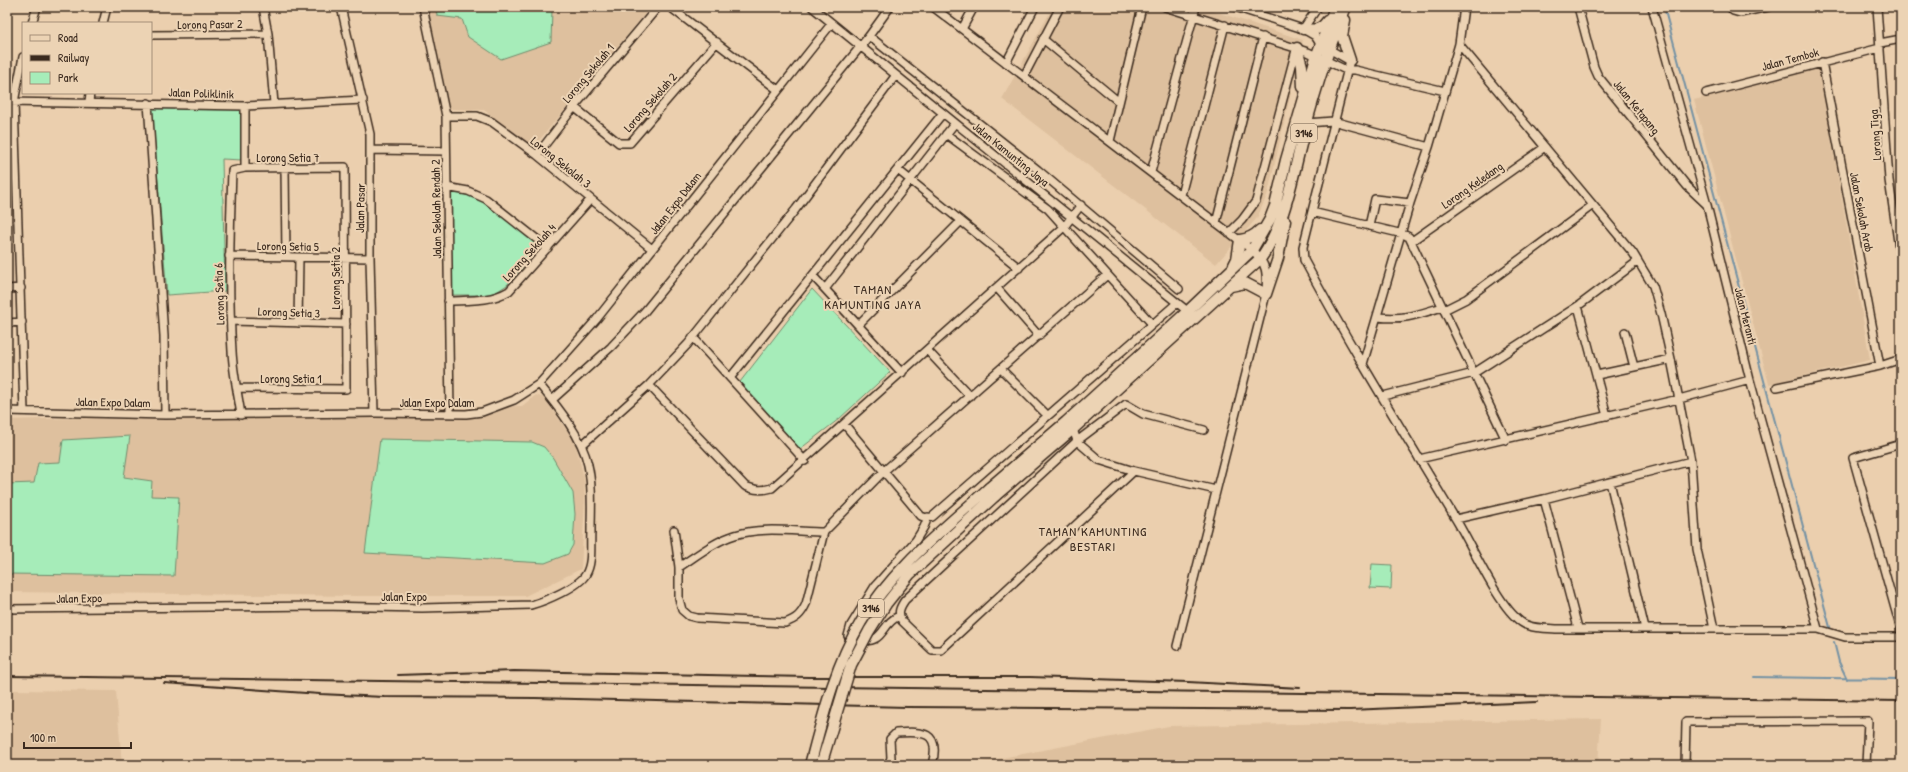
<svg xmlns="http://www.w3.org/2000/svg" width="1908" height="772" viewBox="0 0 1908 772" font-family="'Patrick Hand',sans-serif">
  <style>
    .built { fill: #dec09e }
    .green { fill: #a6ecb9; stroke: #708b6c }
    .lines { fill: none; stroke-linecap: round; stroke-linejoin: round }
    .stream { stroke: #7592a4; stroke-width: 2 }
    .minor-casing { stroke: #3b2a1e; stroke-width: 10 }
    .primary-casing { stroke: #3b2a1e; stroke-width: 13 }
    .minor { stroke: #ecd3b4; stroke-width: 7 }
    .primary { stroke: #ecd3b4; stroke-width: 10 }
    .rail { stroke: #3b2a1e; stroke-width: 2 }
    .primary-bridge-casing { stroke: #3b2a1e; stroke-width: 13; stroke-linecap: butt }
    .primary-bridge { stroke: #ecd3b4; stroke-width: 10 }
    .labels { text-anchor: middle; dominant-baseline: central; stroke-width: 4; stroke-linejoin: round; paint-order: stroke }
    .shield { fill: #ecd3b4; stroke: #705d4b; stroke-width: 1 }
    .shield-label { font-size: 11px; font-weight: bold; fill: #3b2a1e }
    .street-label { font-size: 12px; fill: #3b2a1e; stroke: #ecd3b4 }
    .neighbourhood-label { font-size: 13px; letter-spacing: 1px; fill: #3b2a1e; stroke: #ecd3b4 }
  </style>
  <rect width="100%" height="100%" fill="#ebcfae"/>
  <filter id="ink" filterUnits="userSpaceOnUse"><feTurbulence type="fractalNoise" baseFrequency=".025" numOctaves="2"/><feDisplacementMap in="SourceGraphic" scale="8" xChannelSelector="R" yChannelSelector="G"/><feConvolveMatrix kernelMatrix="1 2 1 2 8 2 1 2 1" color-interpolation-filters="sRGB"/></filter>
  <g filter="url(#ink)">
    <path class="built" d="M 428,7 L 649,7 L 649,9 L 536,144 L 528,145 L 484,110 L 449,109 Z
      M 1053,7 L 1201,7 L 1303,40 L 1268,193 L 1257,218 L 1216,264 L 1002,99 Z
      M 1819,68 L 1870,360 L 1769,384 L 1694,100 Z
      M 536,395 L 544,398 L 575,442 L 584,478 L 585,501 L 581,569 L 525,596 L 357,596 L 7,592 L 7,420 L 522,406 Z
      M 7,690 L 116,691 L 122,765 L 7,765 Z
      M 1601,719 L 1598,765 L 965,765 L 1169,726 Z"/>
    <path class="green" d="M 436,7 L 540,7 L 540,9 L 552,10 L 551,42 L 501,59 L 468,37 L 462,19 L 437,16 Z
      M 152,108 L 242,109 L 242,160 L 222,159 L 225,291 L 167,295 Z
      M 451,192 C 485,195 515,224 542,244 L 507,285 L 498,291 L 489,295 L 451,295 Z
      M 812,289 L 890,372 L 839,419 L 800,449 L 740,382 Z
      M 130,436 L 124,477 L 152,481 L 151,496 L 179,497 L 174,576 L 7,574 L 7,484 L 34,483 L 38,463 L 60,462 L 63,440 Z
      M 380,439 L 532,442 L 544,447 L 553,458 L 573,493 L 575,514 L 573,545 L 568,554 L 545,563 L 365,553 Z
      M 1372,564 L 1392,565 L 1391,589 L 1370,588 Z"/>
    <g class="lines">
      <path class="stream" d="M 1664,7 L 1831,631
        M 1834,642 L 1839,662 L 1847,679
        M 1754,677 L 1901,679
        M 1898,765 L 1901,751"/>
      <defs>
        <path id="minor" d="M 263,7 L 268,34 L 274,104
          M 341,7 L 370,134 L 370,258 L 374,413
          M 423,7 L 446,116 L 450,414
          M 670,7 L 778,90
          M 812,7 L 1191,314
          M 933,7 L 1252,250 C 1268,265 1267,273 1266,294 L 1177,646
          M 1165,7 L 1308,52 L 1346,70 L 1355,70 L 1445,91
          M 1235,7 L 1303,29 L 1315,36 L 1320,44 L 1350,61
          M 1578,7 L 1594,67 L 1598,76 L 1687,186 L 1706,204
          M 1652,7 L 1707,205 L 1750,380 L 1818,629
          M 1730,7 L 1733,11 L 1740,13 L 1768,7
          M 1877,7 L 1889,180 L 1901,262
          M 32,23 L 37,7
          M 103,23 L 107,7
          M 962,29 L 974,7
          M 1303,29 L 1318,7
          M 151,35 L 268,34
          M 869,36 L 1038,170 L 1179,289
          M 1043,39 L 1119,102
          M 1880,43 L 1901,39
          M 1459,44 L 1633,253 L 1653,286 L 1661,314 L 1671,359 L 1691,461 L 1697,549 L 1714,629
          M 23,57 L 14,102 L 24,411
          M 1350,60 L 1303,247 L 1304,260 C 1351,348 1404,433 1455,518 C 1472,545 1497,605 1521,622 C 1530,629 1545,628 1556,629 L 1818,629 L 1845,637 L 1901,637
          M 1822,62 L 1880,366
          M 1006,63 L 1035,7
          M 1024,76 L 1060,7
          M 1706,93 L 1880,48
          M 7,102 L 245,106 L 363,100
          M 89,102 L 90,93
          M 148,103 L 164,336 L 165,415
          M 574,107 L 619,143 L 630,143 L 717,42
          M 446,116 L 477,116 L 492,122 L 537,155 L 652,249
          M 1307,123 L 1333,121 L 1429,147
          M 946,134 L 1048,209 L 1152,324
          M 1110,141 L 1142,7
          M 371,150 L 446,151
          M 537,155 L 574,107 L 658,7
          M 245,168 L 245,106
          M 285,168 L 286,257
          M 898,170 L 1019,268
          M 1151,172 L 1196,7
          M 446,187 L 468,191 L 486,199 L 548,248
          M 1181,195 L 1225,25
          M 1312,212 L 1403,234 L 1409,237 L 1506,440
          M 1216,223 L 1263,37
          M 1369,226 L 1375,199 L 1410,203
          M 1229,233 L 1242,220 L 1256,201 L 1296,50
          M 1412,241 L 1545,147
          M 229,256 L 370,258
          M 813,276 L 902,373
          M 997,288 L 1039,336
          M 7,289 L 21,288
          M 825,289 L 955,123
          M 448,301 C 469,300 490,302 509,291 L 590,200
          M 1578,306 L 1607,416
          M 1444,310 L 1466,299 L 1593,205
          M 1378,317 C 1405,320 1416,315 1442,307
          M 231,321 L 346,324
          M 7,323 L 22,322
          M 298,323 L 299,257
          M 858,325 L 961,221
          M 1625,332 L 1634,367
          M 693,337 L 805,461
          M 927,350 L 970,396
          M 1363,364 L 1410,203 L 1429,147 L 1459,44 L 1464,7
          M 1001,369 L 1048,416
          M 1597,375 L 1671,359
          M 730,378 L 943,113
          M 649,385 L 745,486 C 755,490 761,491 772,488 L 1064,227 L 1081,205
          M 1777,387 L 1880,366 L 1901,359
          M 237,388 L 346,389 L 345,167 L 245,168 L 232,171 C 230,231 228,291 232,351 C 233,373 238,394 241,415
          M 1383,396 L 1474,373 L 1578,306 L 1638,261
          M 552,400 L 611,347 L 645,311 L 869,36 L 890,7
          M 7,411 L 165,415 L 374,413 L 466,414 L 482,412 L 514,400 L 539,384 L 596,320 L 832,23
          M 845,425 L 921,516 L 926,518 L 932,517 L 1177,303
          M 1073,429 L 1077,441 L 1099,460 L 1134,471 L 1216,490
          M 1901,444 L 1853,458 L 1901,630
          M 582,445 L 649,385 L 688,344 L 796,209 L 896,75
          M 1419,459 L 1679,399 L 1750,380
          M 1134,471 L 941,650 L 932,650 L 902,621 C 897,613 900,607 905,600 L 1077,441 L 1126,404 L 1143,414 L 1204,430
          M 1610,482 L 1645,629
          M 1544,499 L 1578,628
          M 1456,519 L 1544,499 L 1691,461
          M 674,530 L 679,567 L 679,599 L 682,610 L 689,616 L 697,618 L 785,623 C 796,619 801,615 806,604 L 824,532
          M 679,567 C 696,556 715,541 735,535 C 763,526 796,532 824,532 L 883,472 L 1107,275
          M 7,609 L 321,606 L 422,608 L 531,605 C 545,601 579,587 586,574 C 593,562 590,545 591,532 C 591,510 593,486 588,465 C 582,436 557,406 539,384
          M 899,616 C 881,623 885,645 859,640 C 855,639 851,639 848,636 L 851,625 L 875,586 L 916,540 L 924,527 L 928,517
          M 888,765 L 891,758 L 890,739 L 896,733 C 923,731 941,731 932,765
          M 1685,765 L 1686,722 L 1868,721 L 1866,765"/>
        <path id="primary" d="M 1345,20 L 1342,36 L 1350,60
          M 1303,29 C 1314,30 1320,31 1327,21
          M 1297,48 L 1302,66 L 1303,87
          M 1234,265 L 1237,259 L 1240,240 C 1248,239 1254,236 1260,230
          M 1231,286 L 1245,283 L 1266,294 L 1278,258 L 1285,221
          M 989,488 L 1066,422 L 1188,311 L 1252,250 L 1270,219 L 1275,206 L 1286,160 L 1316,57 L 1335,7
          M 995,496 L 1073,429 L 1261,258 C 1287,221 1293,172 1305,129 C 1316,88 1329,46 1346,7"/>
      </defs>
      <use href="#minor" class="minor-casing"/>
      <use href="#primary" class="primary-casing"/>
      <use href="#minor" class="minor"/>
      <use href="#primary" class="primary"/>
      <path class="rail" d="M 398,675 L 514,671 L 809,677 L 1030,677 L 1188,682 L 1300,688
        M 7,676 L 1901,701
        M 164,683 L 320,694 L 384,697 L 535,698 L 907,707 L 1350,710 L 1537,702"/>
      <defs>
        <path id="primary-bridge" d="M 810,765 C 823,716 835,666 861,622 C 893,568 944,529 989,488
          M 821,765 L 851,665 L 869,631 L 886,604 L 910,574 L 995,496"/>
      </defs>
      <use href="#primary-bridge" class="primary-bridge-casing"/>
      <use href="#primary-bridge" class="primary-bridge"/>
    </g>
  </g>
  <g class="labels">
    <g class="shield">
      <rect x="1291" y="124" width="26" height="18" rx="3"/>
      <rect x="858" y="599" width="26" height="18" rx="3"/>
    </g>
    <g class="shield-label">
      <text x="1304" y="133">3146</text>
      <text x="871" y="608">3146</text>
    </g>
    <g class="street-label">
      <text transform="translate(210 24) rotate(-1)">Lorong Pasar 2</text>
      <text transform="translate(1790 59) rotate(-15)">Jalan Tembok</text>
      <text transform="translate(588 73) rotate(-50)">Lorong Sekolah 1</text>
      <text transform="translate(201 93) rotate(2)">Jalan Poliklinik</text>
      <text transform="translate(650 102) rotate(-49)">Lorong Sekolah 2</text>
      <text transform="translate(1637 107) rotate(51)">Jalan Ketapang</text>
      <text transform="translate(1875 135) rotate(-94)">Lorong Tiga</text>
      <text transform="translate(1011 154) rotate(39)">Jalan Kamunting Jaya</text>
      <text x="288" y="157">Lorong Setia 7</text>
      <text transform="translate(561 162) rotate(39)">Lorong Sekolah 3</text>
      <text transform="translate(1472 185) rotate(-35)">Lorong Keledang</text>
      <text transform="translate(675 203) rotate(-52)">Jalan Expo Dalam</text>
      <text transform="translate(360 208) rotate(-89)">Jalan Pasar</text>
      <text transform="translate(436 209) rotate(-91)">Jalan Sekolah Rendah 2</text>
      <text transform="translate(1862 212) rotate(79)">Jalan Sekolah Arab</text>
      <text transform="translate(288 246) rotate(1)">Lorong Setia 5</text>
      <text transform="translate(529 252) rotate(-48)">Lorong Sekolah 4</text>
      <text transform="translate(335 278) rotate(-90)">Lorong Setia 2</text>
      <text transform="translate(219 294) rotate(-92)">Lorong Setia 6</text>
      <text transform="translate(289 312) rotate(2)">Lorong Setia 3</text>
      <text transform="translate(1746 316) rotate(76)">Jalan Meranti</text>
      <text x="291" y="378">Lorong Setia 1</text>
      <text transform="translate(113 402) rotate(1)">Jalan Expo Dalam</text>
      <text x="437" y="402">Jalan Expo Dalam</text>
      <text x="404" y="596">Jalan Expo</text>
      <text transform="translate(79 598) rotate(-1)">Jalan Expo</text>
    </g>
    <g class="neighbourhood-label">
      <text x="873" y="289">TAMAN<tspan x="873" dy="15">KAMUNTING JAYA</tspan></text>
      <text x="1093" y="531">TAMAN KAMUNTING<tspan x="1093" dy="15">BESTARI</tspan></text>
    </g>
  </g>
  <rect width="1908" height="772" fill="none" stroke="#ecd3b4" stroke-width="24"/>
  <rect x="12" y="12" width="1884" height="748" fill="none" stroke="#3b2a1e" stroke-width="1.5" filter="url(#ink)"/>
  <rect x="22" y="22" width="130" height="72" fill="#ecd3b4" stroke="#a58f78"/>
  <rect x="30" y="35" width="20" height="6" fill="#ecd3b4" stroke="#a58f78"/>
  <text x="58" y="42" font-size="12" fill="#3b2a1e">Road</text>
  <rect x="30" y="55" width="20" height="6" fill="#3b2a1e" stroke="#a58f78"/>
  <text x="58" y="62" font-size="12" fill="#3b2a1e">Railway</text>
  <rect x="30" y="72" width="20" height="12" fill="#a6ecb9" stroke="#a58f78"/>
  <text x="58" y="82" font-size="12" fill="#3b2a1e">Park</text>
  <path d="M24 742v6h107v-6" fill="none" stroke="#3b2a1e" stroke-width="2"/>
  <text x="30" y="742" font-size="12" fill="#3b2a1e" stroke="#ecd3b4" stroke-width="3" paint-order="stroke">100 m</text>
</svg>
